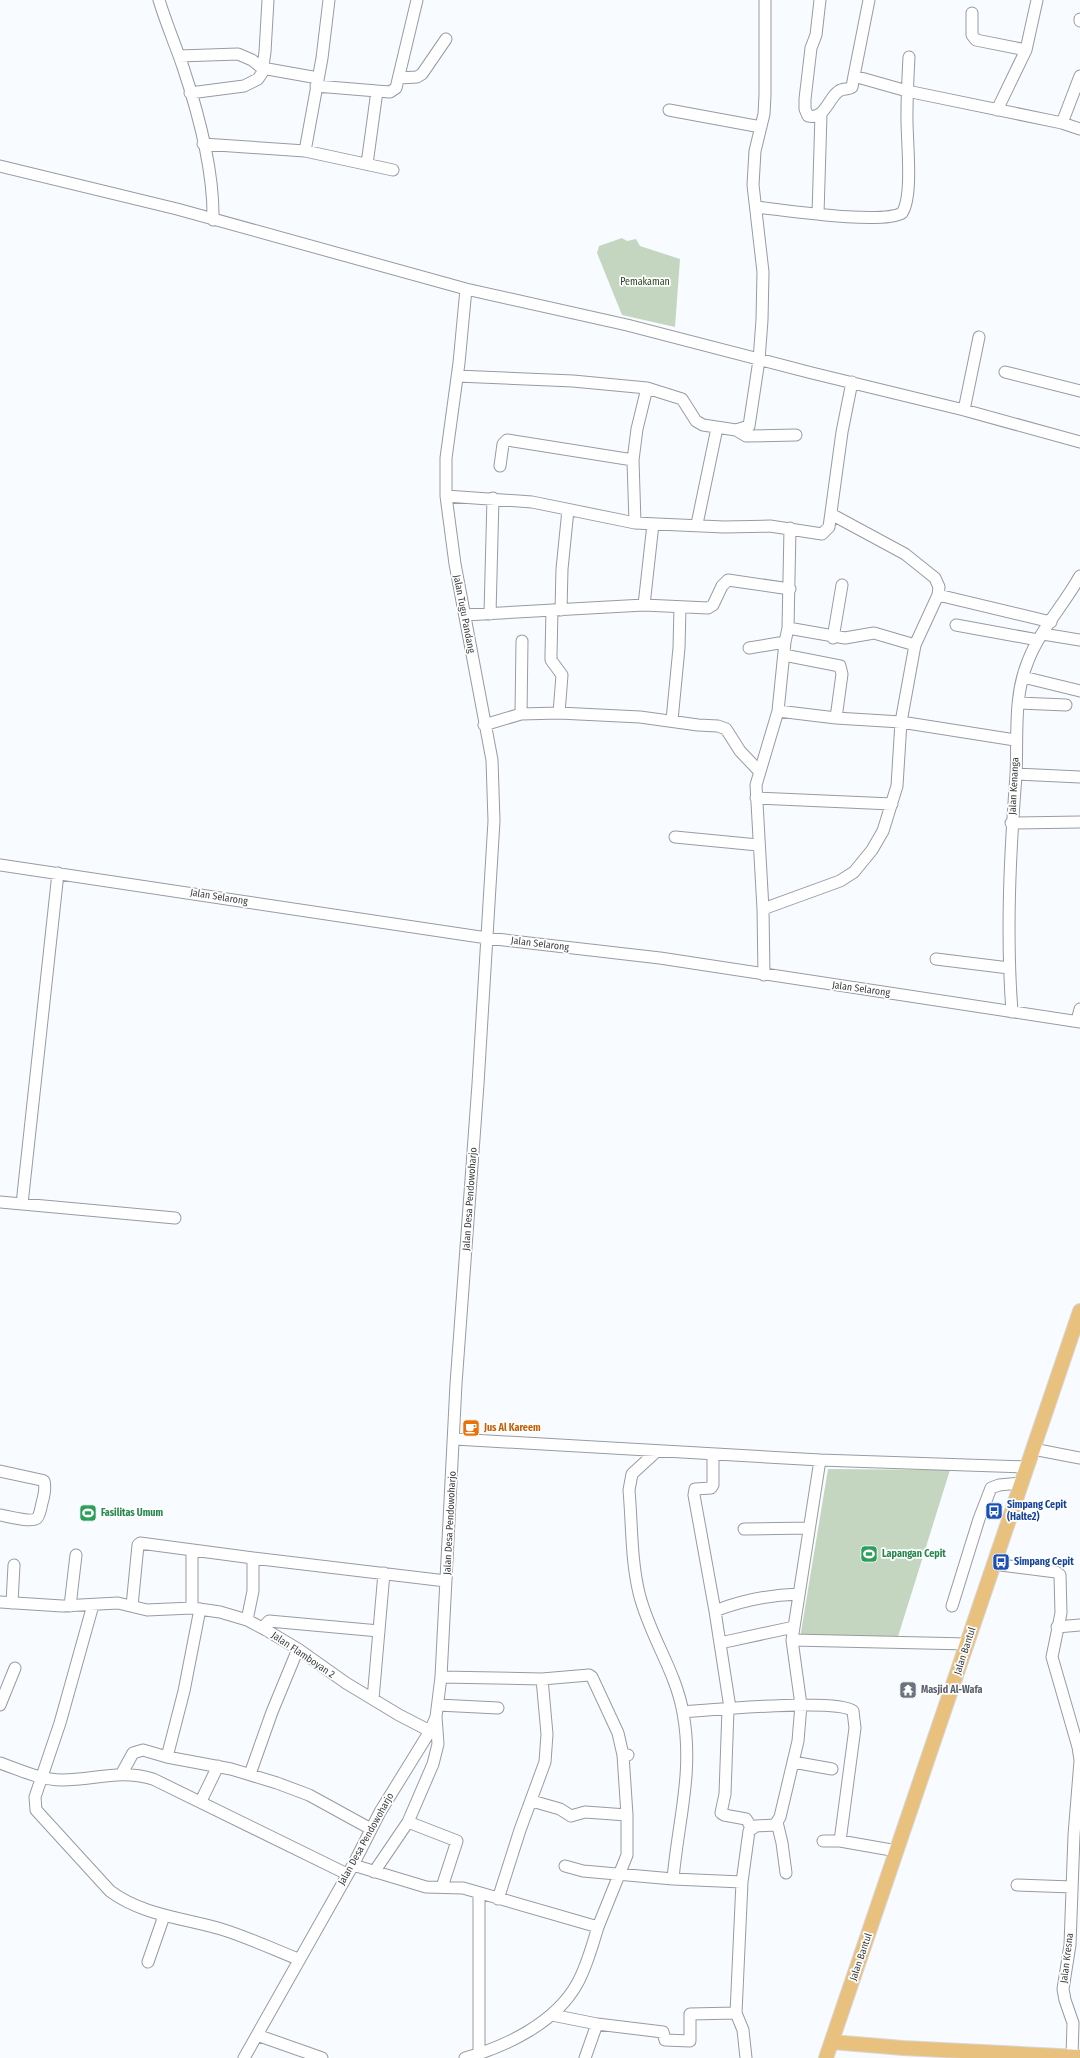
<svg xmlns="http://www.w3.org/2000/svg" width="1080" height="2058" viewBox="0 0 1080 2058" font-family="'Fira Sans Condensed',sans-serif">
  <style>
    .green { fill: #c5d6c0 }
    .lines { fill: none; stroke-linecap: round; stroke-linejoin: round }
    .minor-casing { stroke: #989ba0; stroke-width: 13 }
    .major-casing { stroke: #d8d8d9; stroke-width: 16 }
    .minor { stroke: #fff; stroke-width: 11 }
    .major { stroke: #e9c17f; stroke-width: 14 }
    .labels { text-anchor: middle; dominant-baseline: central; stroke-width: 3.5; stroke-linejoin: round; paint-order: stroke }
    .park-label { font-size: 10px; fill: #26461d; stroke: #fff }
    .street-label { font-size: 10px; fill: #3c3d3f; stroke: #fff }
    .food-label { font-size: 10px; font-weight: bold; fill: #c56008; stroke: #fff; text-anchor: start }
    .transit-label { font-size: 10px; font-weight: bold; fill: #164399; stroke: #fff; text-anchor: start }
    .leisure-label { font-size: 10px; font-weight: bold; fill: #27864d; stroke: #fff; text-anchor: start }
    .worship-label { font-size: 10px; font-weight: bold; fill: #5b616d; stroke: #fff; text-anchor: start }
  </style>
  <rect width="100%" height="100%" fill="#f8fbff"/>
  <path class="green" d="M 622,238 L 627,241 L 636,239 L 640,246 L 680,259 L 675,327 L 622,315 L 597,253 L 599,246 Z
    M 828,1469 L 950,1470 L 896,1643 L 800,1638 Z"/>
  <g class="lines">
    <defs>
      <path id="minor" d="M 159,0 C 166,23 175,44 183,67 C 198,112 214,172 213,220
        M 820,0 L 816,35 L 811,48 L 805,99 L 805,109 L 808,116 C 825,120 828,98 839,91 C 843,88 848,90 852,87 L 854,76 L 907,91 L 1062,123 L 1080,129
        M 972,13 L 972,35 L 976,40 L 1026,50
        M 1080,21 L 1080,19
        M 179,56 L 238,54 L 252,60 L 262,68 L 318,78
        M 854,76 L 869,0
        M 399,78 L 417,77 L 422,74 L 446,39
        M 316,86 L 377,91
        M 190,93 L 244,86 L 258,79 L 262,73 L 265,52 L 268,0
        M 669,110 L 761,127
        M 997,110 L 1026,50 L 1037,0
        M 1062,123 L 1080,76
        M 203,144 L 305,151 L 322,58 L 329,0
        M 305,151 L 393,170
        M 367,164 L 377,91 L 390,92 L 396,88 L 417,0
        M 0,166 L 177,209 L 466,289 L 627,325 L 812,373 L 964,410 L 1080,442
        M 756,207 C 785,210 881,225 902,213 C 914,195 906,136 907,113 C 907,94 908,76 909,57
        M 818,214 L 821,114
        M 1005,372 L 1080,391
        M 457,376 L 573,381 L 647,388 L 682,399 L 696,421 L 703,425 L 736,430 L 749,426 L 759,360 L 762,320 L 763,272 L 753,185 L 755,151 L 764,114 L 765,95 L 765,0
        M 964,410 L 979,337
        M 736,430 L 746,436 L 796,435
        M 500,466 L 503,444 L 507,440 L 633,460
        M 446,496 L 532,502 L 635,523 L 724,527 L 770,526 L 822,534 L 829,527 L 842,432 L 852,382
        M 635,523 L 633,460 L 637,429 L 647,388
        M 697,524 L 717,428
        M 938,595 L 1051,622
        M 644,605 L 653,524
        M 552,610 L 551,655 L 551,660 L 562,675 L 559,713
        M 561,610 L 562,569 L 568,510
        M 490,614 L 493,498
        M 465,615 L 644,605 L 708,608 L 713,605 L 722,586 L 728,580 L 790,589
        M 956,625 L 1038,640
        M 788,628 L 845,638 L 874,633 L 915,645
        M 1043,634 L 1080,640
        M 833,638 L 842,585
        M 749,648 L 785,642
        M 784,655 L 840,666 L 842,674 L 836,718
        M 1023,677 L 1080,691
        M 1019,703 L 1066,705
        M 778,711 L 836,718 L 901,722 L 1015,740
        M 521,714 L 522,641
        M 672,720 L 679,648 L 680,607
        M 484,725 L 521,714 L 559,713 L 640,717 L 698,725 L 718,726 L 726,729 L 740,751 L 759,771
        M 1016,774 L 1080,777
        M 756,798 L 892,804
        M 1011,823 L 1080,822
        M 675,837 L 758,845
        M 0,865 L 487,938 L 660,958 L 1080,1022
        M 763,909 L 840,881 L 854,872 L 872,850 L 883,831 L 897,786 L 901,722 L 915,645 L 938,595 L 939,587 L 935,578 L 905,554 L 831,514
        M 936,959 L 1009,968
        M 764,975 L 763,909 L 756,785 L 778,711 L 785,642 L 788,628 L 790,528
        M 1012,1012 C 1006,933 1010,854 1016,775 C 1018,737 1013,697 1028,661 C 1040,630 1064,605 1080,576
        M 1077,1021 L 1080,1009
        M 0,1202 L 175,1218
        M 22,1204 L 58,873
        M 455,1439 L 820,1460 L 1027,1467
        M 1033,1449 L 1080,1458
        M 657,1451 L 632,1474 L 629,1490 C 632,1524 631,1560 639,1593 C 649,1635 676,1671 683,1713 C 694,1772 678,1821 673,1879
        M 713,1454 L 713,1485 L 711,1488 L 695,1489 L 694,1495 L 715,1611
        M 0,1471 L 41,1480 L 44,1481 C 46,1488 44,1496 42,1503 C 41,1507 40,1515 37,1518 C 32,1523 7,1516 0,1515
        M 744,1529 L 809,1528
        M 192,1550 L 192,1608
        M 993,1564 L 1056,1572 L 1060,1575 L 1061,1613 L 1052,1657 L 1078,1747 L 1080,1760
        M 0,1602 L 62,1606 L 118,1603 L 147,1610 L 192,1608 L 220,1612 L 247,1620 L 266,1630 L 298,1649 L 346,1683 L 399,1715 L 430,1731
        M 12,1603 L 14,1565
        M 93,1605 L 60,1723 L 35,1797 L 36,1810 L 110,1891 C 142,1915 183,1918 221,1929 C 247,1937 273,1949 298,1959
        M 70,1606 L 76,1555
        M 132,1606 L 138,1545 L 140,1543 L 253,1558
        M 952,1606 L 979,1519 L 991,1488 L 999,1485 L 1021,1483
        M 247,1620 L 253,1591 L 253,1558 L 446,1581
        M 1057,1627 L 1080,1625
        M 266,1630 L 266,1624 L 269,1621 L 379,1631
        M 792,1640 L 968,1644
        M 720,1643 L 794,1627
        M 441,1677 L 542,1679 L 589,1675 L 592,1677 L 618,1733 L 623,1755 L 628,1755
        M 373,1699 L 384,1573
        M 0,1705 L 15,1668
        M 438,1705 L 498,1708
        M 730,1708 L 715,1611 C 742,1600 771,1595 799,1594
        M 728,1709 L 725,1794 L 721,1813 L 724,1815 L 746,1819 L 751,1827
        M 683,1712 C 710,1710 837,1698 853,1711 L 855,1728 L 840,1841
        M 167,1757 L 184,1691 L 200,1609
        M 793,1762 L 832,1769
        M 0,1763 C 20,1770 41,1780 62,1780 C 95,1780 119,1769 153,1779 L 347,1874
        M 122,1773 L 133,1753 L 143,1750 L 167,1757 L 231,1769 L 277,1783 L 309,1795 L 371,1829
        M 250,1774 L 272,1712 L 298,1649
        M 201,1801 L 218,1766
        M 532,1801 L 560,1809 L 571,1816 L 585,1812 L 627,1815
        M 408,1822 L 457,1841 L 442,1887
        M 777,1822 L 782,1843 L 786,1873
        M 823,1841 L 840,1841 L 897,1851
        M 353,1865 L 426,1887 L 463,1888 L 598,1927 L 627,1855 L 627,1815 L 623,1755
        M 565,1866 L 583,1871 L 673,1879 L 742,1882
        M 374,1872 L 408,1822 L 433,1764 L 438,1744 L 436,1717
        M 1017,1885 L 1072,1887
        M 479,1894 L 479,2054
        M 498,1899 L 520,1830 L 545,1762 L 547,1734 L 542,1679
        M 148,1962 L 164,1916
        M 552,2015 L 597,2024 L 663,2032 L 665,2040 L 690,2041 L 690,2014 L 736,2013
        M 257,2035 L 322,2058
        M 1072,2057 L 1073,2023 L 1065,2000 L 1063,1989 L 1070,1945 L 1074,1835 L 1080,1761
        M 244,2058 L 353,1865 L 380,1812 L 430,1731 L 436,1717 L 441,1677 L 456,1384 L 478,1084 L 494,821 L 492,760 L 455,564 L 446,496 L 446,458 L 459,363 L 466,289
        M 465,2058 C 507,2046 555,2023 577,1984 C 587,1966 592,1946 598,1927
        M 585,2058 L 597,2024
        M 746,2058 L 743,2030 L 736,2013 L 742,1882 L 749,1831 L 756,1826 L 775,1825 L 780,1817 L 798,1741 L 801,1705 L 792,1640 L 820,1460"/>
      <path id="major" d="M 832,2042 L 903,2048 L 1080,2057
        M 826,2058 L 1080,1311"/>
    </defs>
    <use href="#minor" class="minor-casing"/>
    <use href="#major" class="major-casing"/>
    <use href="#minor" class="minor"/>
    <use href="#major" class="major"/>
  </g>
  <defs>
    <symbol id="cafe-square" viewBox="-11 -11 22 22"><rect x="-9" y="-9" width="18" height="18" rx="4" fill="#e8710a" stroke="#fff"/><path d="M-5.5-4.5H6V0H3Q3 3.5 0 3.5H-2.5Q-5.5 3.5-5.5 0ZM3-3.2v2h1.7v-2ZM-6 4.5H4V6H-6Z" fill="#fff"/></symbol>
    <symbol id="bus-square" viewBox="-11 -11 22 22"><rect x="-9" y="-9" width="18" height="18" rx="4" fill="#1a4fb4" stroke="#fff"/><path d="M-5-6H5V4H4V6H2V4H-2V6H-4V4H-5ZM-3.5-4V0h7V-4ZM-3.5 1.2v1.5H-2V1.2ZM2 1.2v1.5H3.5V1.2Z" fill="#fff"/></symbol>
    <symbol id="stadium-square" viewBox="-11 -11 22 22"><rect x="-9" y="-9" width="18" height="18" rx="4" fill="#2e9e5b" stroke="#fff"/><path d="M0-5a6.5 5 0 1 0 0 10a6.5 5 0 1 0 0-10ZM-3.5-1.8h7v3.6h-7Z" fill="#fff"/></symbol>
    <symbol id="temple-square" viewBox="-11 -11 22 22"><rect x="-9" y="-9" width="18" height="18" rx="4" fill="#6b7280" stroke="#fff"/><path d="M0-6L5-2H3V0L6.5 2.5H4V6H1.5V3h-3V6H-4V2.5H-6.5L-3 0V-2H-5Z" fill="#fff"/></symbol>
  </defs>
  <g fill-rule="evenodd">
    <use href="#cafe-square" x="461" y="1418" width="20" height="20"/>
    <use href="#bus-square" x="984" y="1501" width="20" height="20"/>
    <use href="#stadium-square" x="78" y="1503" width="20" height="20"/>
    <use href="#stadium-square" x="859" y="1544" width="20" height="20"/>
    <use href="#bus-square" x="991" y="1552" width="20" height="20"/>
    <use href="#temple-square" x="898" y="1680" width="20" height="20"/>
  </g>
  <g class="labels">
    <g class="park-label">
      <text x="645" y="282">Pemakaman</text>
    </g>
    <g class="street-label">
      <text transform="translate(464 614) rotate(79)">Jalan Tugu Pandang</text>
      <text transform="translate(1014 786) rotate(-87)">Jalan Kenanga</text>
      <text transform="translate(219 897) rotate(9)">Jalan Selarong</text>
      <text transform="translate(540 944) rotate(7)">Jalan Selarong</text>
      <text transform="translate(861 989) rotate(8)">Jalan Selarong</text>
      <text transform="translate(470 1199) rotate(-86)">Jalan Desa Pendowoharjo</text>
      <text transform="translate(450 1523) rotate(-87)">Jalan Desa Pendowoharjo</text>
      <text transform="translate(965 1651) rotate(-72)">Jalan Bantul</text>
      <text transform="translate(303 1655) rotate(34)">Jalan Flamboyan 2</text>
      <text transform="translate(366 1839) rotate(-61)">Jalan Desa Pendowoharjo</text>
      <text transform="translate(861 1957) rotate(-71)">Jalan Bantul</text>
      <text transform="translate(1067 1958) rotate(-83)">Jalan Kresna</text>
    </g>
    <g class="food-label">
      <text x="484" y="1428">Jus Al Kareem</text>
    </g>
    <g class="transit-label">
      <text x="1007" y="1505">Simpang Cepit<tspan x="1007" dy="12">(Halte2)</tspan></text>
      <text x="1014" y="1562">Simpang Cepit</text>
    </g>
    <g class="leisure-label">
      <text x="101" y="1513">Fasilitas Umum</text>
      <text x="882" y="1554">Lapangan Cepit</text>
    </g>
    <g class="worship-label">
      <text x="921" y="1690">Masjid Al-Wafa</text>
    </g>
  </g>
</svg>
